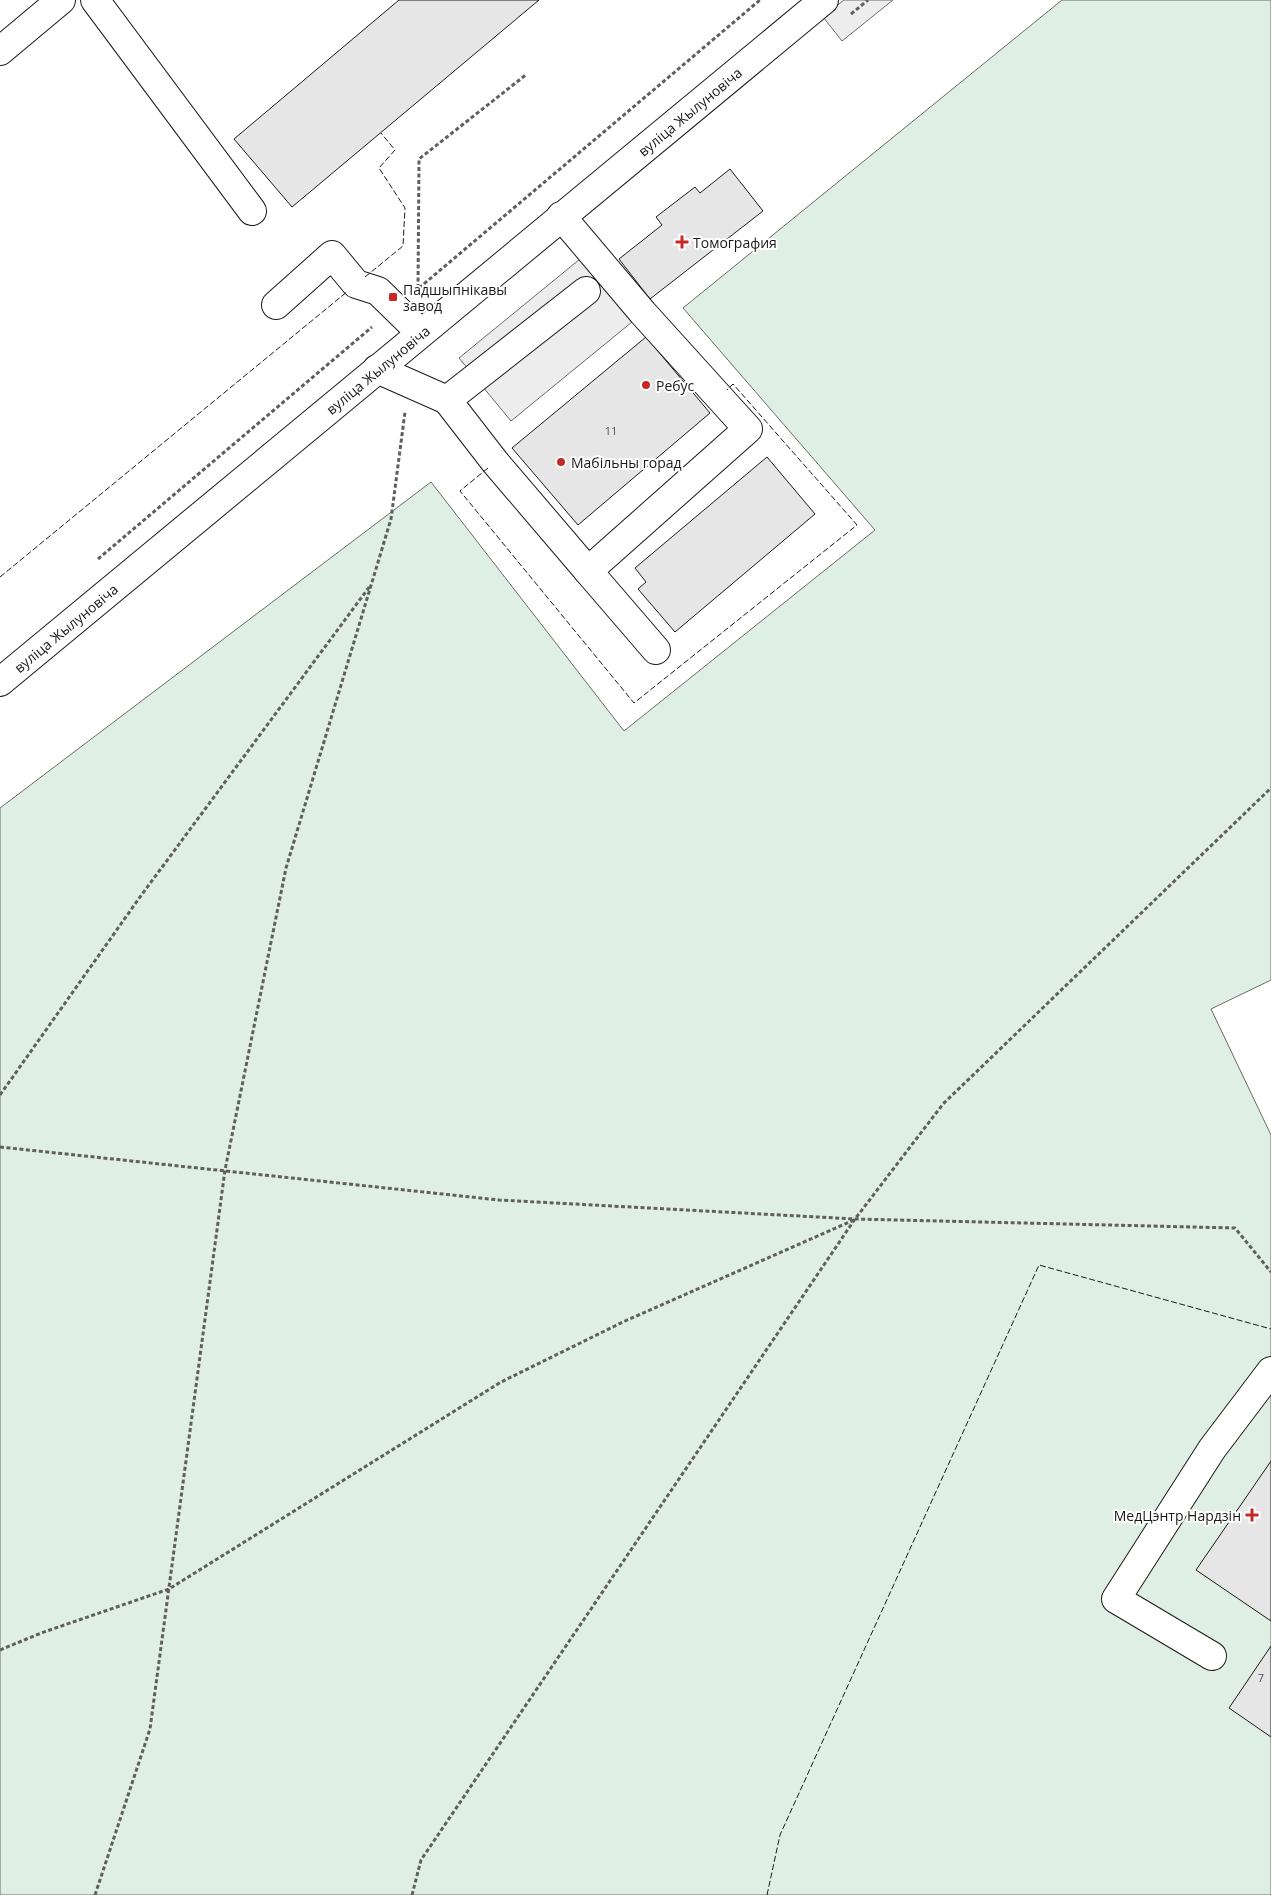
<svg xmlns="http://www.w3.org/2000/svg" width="1271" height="1895" viewBox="0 0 1271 1895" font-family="'Open Sans',sans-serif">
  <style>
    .green { fill: #e0efe3; stroke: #6a6a6a }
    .parking { fill: #ededed; stroke: #6a6a6a }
    .building { fill: #e6e6e6; stroke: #1a1a1a }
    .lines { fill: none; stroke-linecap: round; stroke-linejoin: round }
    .minor-casing { stroke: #1a1a1a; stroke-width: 30 }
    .path { stroke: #5f5f5f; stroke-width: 3; stroke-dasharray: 4 2.5; stroke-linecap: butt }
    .minor { stroke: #fff; stroke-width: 28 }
    .fence { stroke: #1a1a1a; stroke-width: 1; stroke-dasharray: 6 2.5; stroke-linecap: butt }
    .poi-dot { fill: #c62828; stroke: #fff; stroke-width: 2 }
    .labels { text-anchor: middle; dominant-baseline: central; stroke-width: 4; stroke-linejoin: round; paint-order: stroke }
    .number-label { font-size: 11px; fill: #4d4d4d }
    .street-label { font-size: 14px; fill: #1a1a1a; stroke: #fff }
    .poi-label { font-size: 14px; fill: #1a1a1a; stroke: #fff; text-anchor: start }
  </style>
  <rect width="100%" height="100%" fill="#fff"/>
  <path class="green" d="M 1062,0 L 1271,0 L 1271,980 L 1211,1009 L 1271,1135 L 1271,1895 L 0,1895 L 0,808 L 431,482 L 624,731 L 875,530 L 683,308 Z"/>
  <path class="parking" d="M 844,0 L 893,0 L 842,41 L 823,17 Z
    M 591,250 L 643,313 L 511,421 L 459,358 Z"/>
  <path class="building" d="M 399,0 L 539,0 L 292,207 L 234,139 Z
    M 730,169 L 763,211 L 650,299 L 619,259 L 662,225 L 656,217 L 695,187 L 700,193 Z
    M 646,337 L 710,413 L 578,525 L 512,448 Z
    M 767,457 L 815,514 L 675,632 L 638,589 L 646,582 L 635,568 Z
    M 1271,1461 L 1271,1621 L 1196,1570 Z
    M 1271,1646 L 1271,1737 L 1229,1708 Z"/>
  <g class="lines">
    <defs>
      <g id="minor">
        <path d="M 95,0 L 252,211"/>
        <path d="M 0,51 L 61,0"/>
        <path d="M 561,216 L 643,313 L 748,429 L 588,571 L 495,462 L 447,400 L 586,291"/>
        <path d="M 276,305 L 332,255 L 356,284 L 378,291 L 421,333"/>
        <path d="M 377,369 L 447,400"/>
        <path d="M 588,571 L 656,650"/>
        <path id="s1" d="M 0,682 L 824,0"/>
        <path d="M 1212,1656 L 1116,1599 L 1212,1449 L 1271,1371"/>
      </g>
    </defs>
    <use href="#minor" class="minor-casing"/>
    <path class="path" d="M 851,14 L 868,0
      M 418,288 L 419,159 L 527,74
      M 419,288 L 760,0
      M 98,559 L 372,327
      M 0,1095 L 140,897 L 370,586
      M 0,1147 L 499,1200 L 855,1219 L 1235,1228 L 1271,1272
      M 0,1650 L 41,1633 L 169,1589 L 501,1382 L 625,1321 L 854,1220
      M 95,1895 L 150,1729 L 225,1170 L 286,868 L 391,519 L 405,412
      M 412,1895 L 421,1860 L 855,1219 L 943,1104 L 1271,788"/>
    <use href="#minor" class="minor"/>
    <path class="fence" d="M 365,277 L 403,246 L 405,208 L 379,168 L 395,150 L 381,133
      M 488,468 L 460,491 L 634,703 L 857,525 L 733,384 L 727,390
      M 0,577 L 348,291
      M 767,1895 L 780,1835 L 1039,1265 L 1271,1329"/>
  </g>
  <g class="poi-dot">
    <path d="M679.5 234.5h5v5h5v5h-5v5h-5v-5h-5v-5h5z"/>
    <rect x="388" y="292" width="10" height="10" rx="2.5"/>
    <circle cx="646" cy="385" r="5"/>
    <circle cx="561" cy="462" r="5"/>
    <path d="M1249.5 1507.5h5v5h5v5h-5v5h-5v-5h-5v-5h5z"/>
  </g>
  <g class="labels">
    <g class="number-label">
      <text x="611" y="430">11</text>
      <text x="1261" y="1677">7</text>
    </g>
    <g class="street-label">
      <text stroke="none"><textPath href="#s1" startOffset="895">вуліца Жылуновіча</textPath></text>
      <text stroke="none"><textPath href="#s1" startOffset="490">вуліца Жылуновіча</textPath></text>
      <text stroke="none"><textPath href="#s1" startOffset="85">вуліца Жылуновіча</textPath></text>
    </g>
    <g class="poi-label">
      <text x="693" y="242">Томография</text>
      <text x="403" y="289">Падшыпнікавы<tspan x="403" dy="16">завод</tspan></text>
      <text x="656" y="385">Ребус</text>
      <text x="571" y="462">Мабільны горад</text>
      <text x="1241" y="1515" text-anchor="end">МедЦэнтр Нардзін</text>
    </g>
  </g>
</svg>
